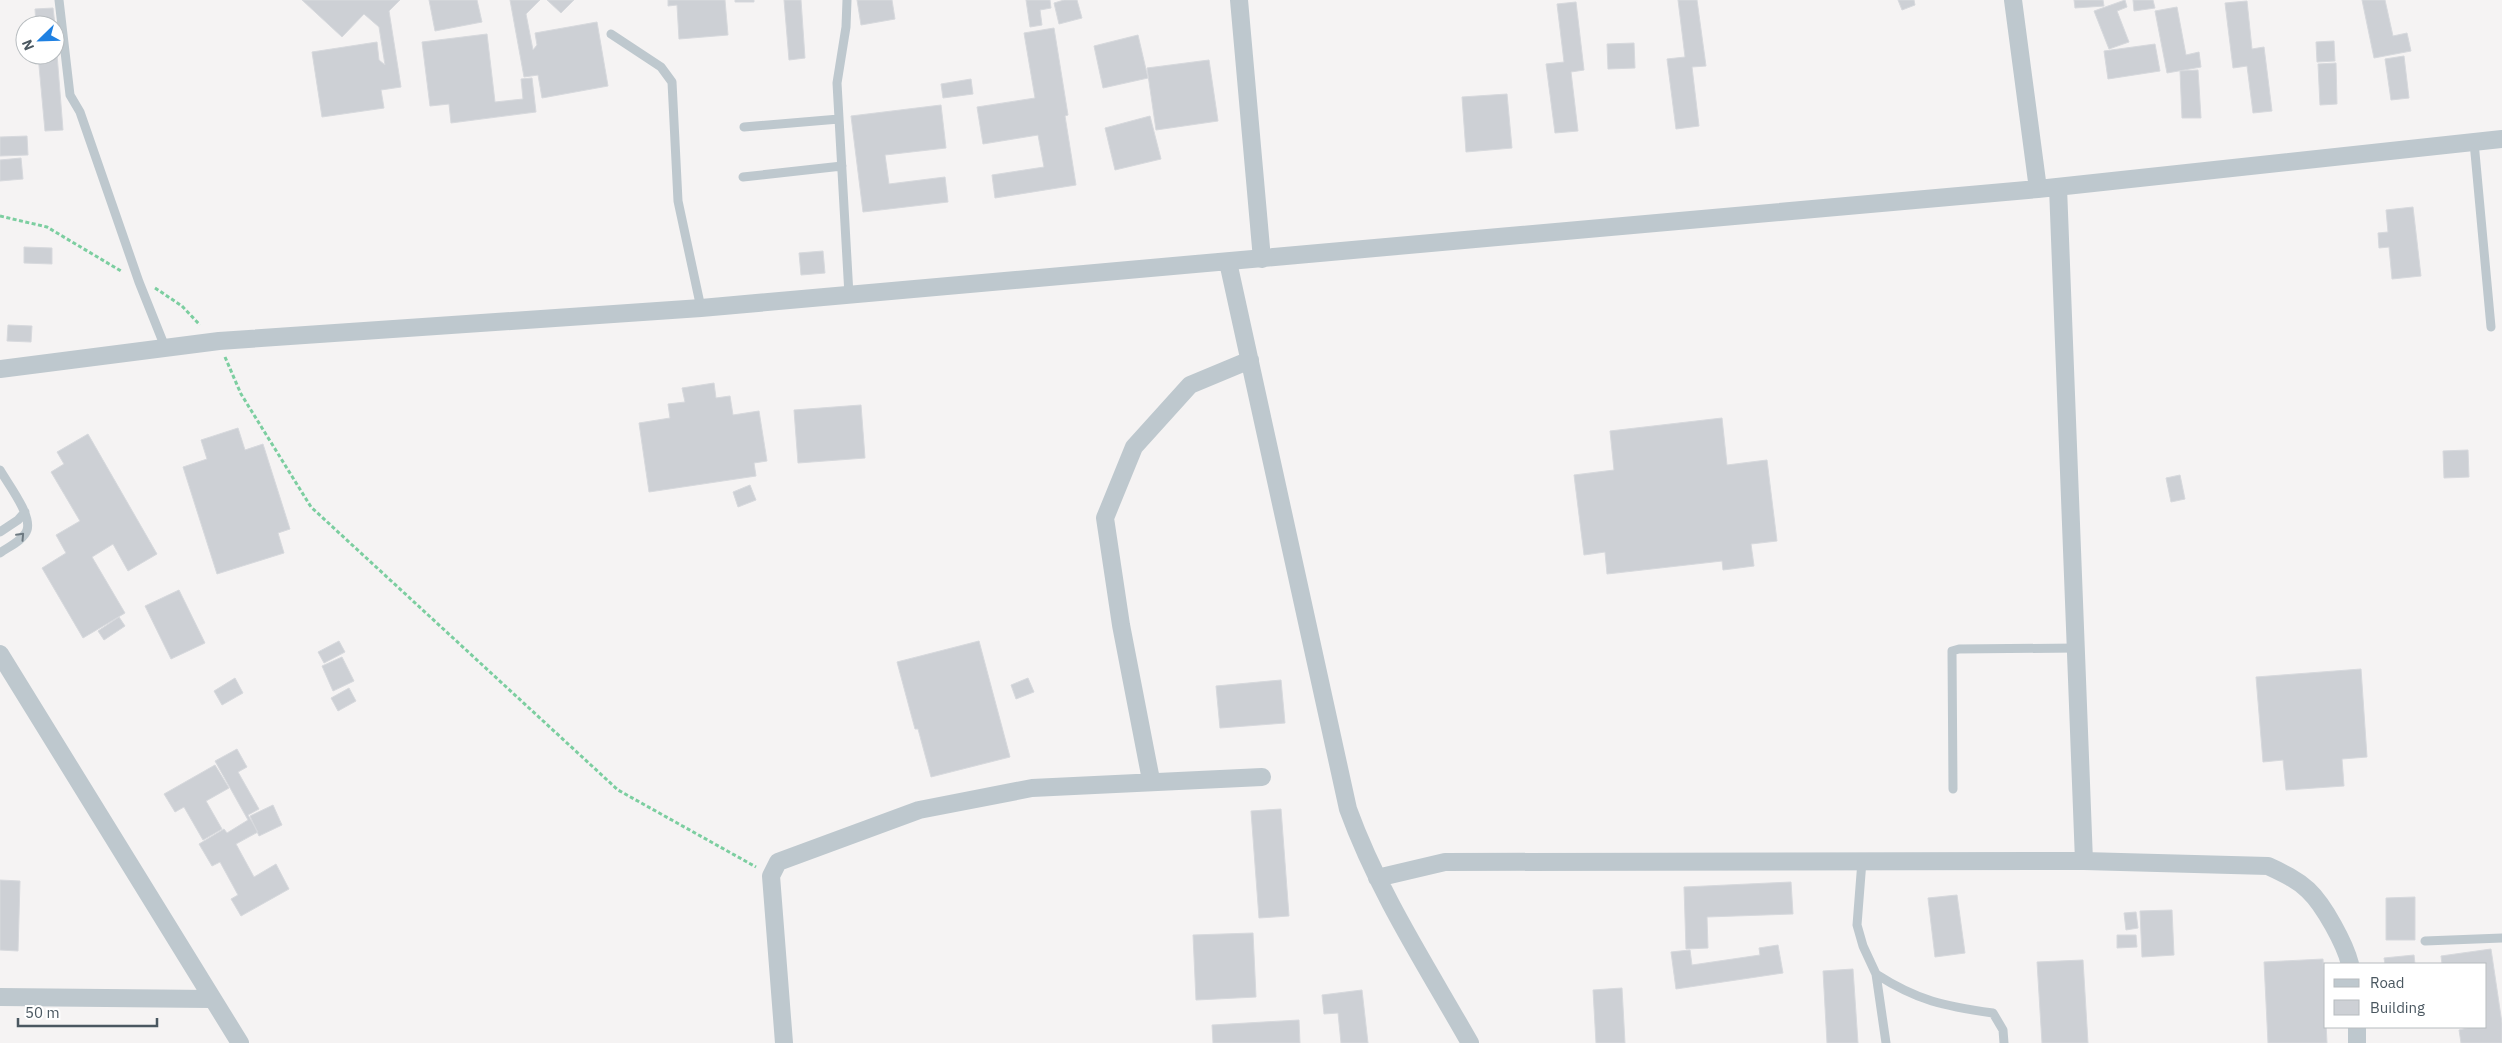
<svg xmlns="http://www.w3.org/2000/svg" width="2502" height="1043" viewBox="0 0 2502 1043" font-family="'IBM Plex Sans',sans-serif">
  <style>
    .building { fill: #cdd0d5; stroke: #d7d9dd }
    .lines { fill: none; stroke-linecap: round; stroke-linejoin: round }
    .path { stroke: #7ccea0; stroke-width: 3; stroke-dasharray: 4 2.5; stroke-linecap: butt }
    .service { stroke: #bec8ce; stroke-width: 9 }
    .minor { stroke: #bec8ce; stroke-width: 18 }
    .oneway { stroke: #6d7981 }
  </style>
  <rect width="100%" height="100%" fill="#f5f3f3"/>
  <path class="building" d="M 302,0 L 400,0 L 389,11 L 401,87 L 381,90 L 384,108 L 322,117 L 312,52 L 377,42 L 379,60 L 385,65 L 379,27 L 364,14 L 342,37 Z
    M 429,0 L 477,0 L 482,22 L 435,31 Z
    M 510,0 L 540,0 L 526,14 L 533,50 L 537,45 L 535,33 L 597,22 L 608,86 L 542,98 L 538,75 L 524,77 Z
    M 547,0 L 574,0 L 561,13 Z
    M 668,0 L 725,0 L 728,35 L 679,39 L 677,5 L 668,6 Z
    M 735,0 L 754,0 L 754,2 L 735,2 Z
    M 784,0 L 801,0 L 805,58 L 789,60 Z
    M 857,0 L 892,0 L 895,19 L 861,25 Z
    M 1026,0 L 1050,0 L 1051,8 L 1040,10 L 1042,25 L 1030,27 Z
    M 1064,0 L 1077,0 L 1082,18 L 1059,24 L 1054,3 Z
    M 1678,0 L 1697,0 L 1706,66 L 1692,67 L 1699,126 L 1676,129 L 1667,59 L 1685,57 Z
    M 1898,0 L 1914,0 L 1915,5 L 1902,10 Z
    M 2074,0 L 2103,0 L 2104,6 L 2075,8 Z
    M 2125,0 L 2127,7 L 2117,11 L 2129,42 L 2109,49 L 2094,11 Z
    M 2133,0 L 2153,0 L 2155,8 L 2134,11 Z
    M 2362,0 L 2385,0 L 2393,36 L 2407,33 L 2411,51 L 2374,58 Z
    M 2247,1 L 2252,49 L 2264,47 L 2272,111 L 2253,113 L 2247,66 L 2233,68 L 2225,3 Z
    M 1576,2 L 1584,70 L 1571,72 L 1578,131 L 1555,133 L 1546,64 L 1564,62 L 1557,4 Z
    M 2177,7 L 2186,55 L 2199,52 L 2201,67 L 2167,73 L 2155,11 Z
    M 53,8 L 55,25 L 36,25 L 35,9 Z
    M 1054,28 L 1068,115 L 1065,116 L 1076,185 L 995,198 L 992,175 L 1044,167 L 1038,135 L 983,144 L 977,107 L 1035,98 L 1024,33 Z
    M 55,29 L 63,130 L 45,131 L 38,55 L 55,55 Z
    M 487,34 L 495,102 L 523,99 L 521,79 L 532,78 L 536,112 L 451,123 L 449,104 L 430,106 L 422,42 Z
    M 1138,35 L 1148,78 L 1103,88 L 1094,46 Z
    M 2334,41 L 2335,61 L 2317,62 L 2316,42 Z
    M 1634,43 L 1635,68 L 1608,69 L 1607,44 Z
    M 2155,44 L 2160,71 L 2108,79 L 2104,51 Z
    M 2404,56 L 2409,98 L 2391,100 L 2385,59 Z
    M 1209,60 L 1218,121 L 1156,130 L 1147,68 Z
    M 2336,63 L 2337,104 L 2320,105 L 2318,64 Z
    M 2198,70 L 2201,118 L 2182,118 L 2180,71 Z
    M 971,79 L 973,94 L 943,98 L 941,84 Z
    M 1507,94 L 1512,148 L 1466,152 L 1462,97 Z
    M 941,105 L 946,148 L 885,155 L 889,184 L 945,177 L 948,202 L 863,212 L 851,116 Z
    M 1150,116 L 1161,159 L 1115,170 L 1105,128 Z
    M 27,136 L 28,155 L 0,156 L 0,137 Z
    M 21,158 L 23,179 L 0,181 L 0,160 Z
    M 2413,207 L 2421,276 L 2392,279 L 2389,247 L 2379,248 L 2378,233 L 2388,232 L 2386,210 Z
    M 24,247 L 52,248 L 52,264 L 24,263 Z
    M 823,251 L 825,273 L 801,275 L 799,253 Z
    M 8,325 L 32,326 L 31,342 L 7,341 Z
    M 714,383 L 716,398 L 730,396 L 733,415 L 759,411 L 767,461 L 754,463 L 756,476 L 649,492 L 639,423 L 670,418 L 668,404 L 685,402 L 682,388 Z
    M 861,405 L 865,458 L 798,463 L 794,410 Z
    M 1722,418 L 1727,465 L 1767,460 L 1777,541 L 1751,544 L 1754,566 L 1723,570 L 1722,561 L 1607,574 L 1605,552 L 1584,555 L 1574,475 L 1614,470 L 1610,431 Z
    M 238,428 L 245,450 L 263,444 L 290,529 L 278,533 L 284,553 L 217,574 L 183,467 L 207,459 L 201,440 Z
    M 88,434 L 157,554 L 128,571 L 113,544 L 92,557 L 125,613 L 83,638 L 42,568 L 66,553 L 56,535 L 80,521 L 51,472 L 64,464 L 57,452 Z
    M 2468,450 L 2469,477 L 2444,478 L 2443,451 Z
    M 2180,475 L 2185,499 L 2171,502 L 2166,478 Z
    M 750,485 L 756,500 L 738,507 L 733,492 Z
    M 179,590 L 205,643 L 171,659 L 145,606 Z
    M 119,617 L 125,626 L 104,640 L 98,631 Z
    M 339,641 L 345,652 L 324,663 L 318,652 Z
    M 979,641 L 1010,757 L 931,777 L 918,729 L 915,729 L 897,662 Z
    M 342,657 L 354,681 L 333,691 L 322,666 Z
    M 2361,669 L 2367,757 L 2342,759 L 2344,786 L 2286,790 L 2283,760 L 2263,762 L 2256,677 Z
    M 235,678 L 243,693 L 222,705 L 214,691 Z
    M 1028,678 L 1034,692 L 1016,699 L 1011,685 Z
    M 1281,680 L 1285,723 L 1220,728 L 1216,686 Z
    M 349,688 L 356,701 L 338,711 L 331,698 Z
    M 237,749 L 247,767 L 238,772 L 259,809 L 248,815 L 258,832 L 236,844 L 254,877 L 276,864 L 289,889 L 241,916 L 231,899 L 238,895 L 220,862 L 212,866 L 199,844 L 224,829 L 227,833 L 248,820 L 215,761 Z
    M 215,765 L 229,788 L 206,801 L 222,829 L 203,840 L 184,807 L 175,812 L 164,794 Z
    M 273,805 L 282,825 L 259,836 L 250,816 Z
    M 1281,809 L 1289,916 L 1259,918 L 1251,811 Z
    M 0,880 L 20,881 L 18,951 L 0,950 Z
    M 1791,882 L 1793,914 L 1707,917 L 1708,948 L 1686,949 L 1684,887 Z
    M 1957,895 L 1965,953 L 1935,957 L 1928,898 Z
    M 2415,897 L 2415,940 L 2386,940 L 2386,898 Z
    M 2172,910 L 2174,955 L 2142,957 L 2140,911 Z
    M 2136,912 L 2138,928 L 2126,930 L 2124,913 Z
    M 1253,933 L 1256,997 L 1196,1000 L 1193,935 Z
    M 2117,935 L 2136,935 L 2137,947 L 2117,948 Z
    M 1778,945 L 1783,973 L 1676,989 L 1671,952 L 1690,950 L 1692,965 L 1760,955 L 1759,948 Z
    M 2491,949 L 2502,1023 L 2502,1043 L 2461,1043 L 2459,1030 L 2471,1027 L 2486,1027 L 2486,964 L 2442,964 L 2441,956 Z
    M 2414,955 L 2415,964 L 2385,964 L 2384,958 Z
    M 2323,959 L 2327,1043 L 2268,1043 L 2264,962 Z
    M 2083,960 L 2088,1043 L 2042,1043 L 2037,962 Z
    M 1853,969 L 1858,1043 L 1827,1043 L 1823,971 Z
    M 1622,988 L 1625,1043 L 1596,1043 L 1593,990 Z
    M 1362,990 L 1368,1043 L 1341,1043 L 1338,1013 L 1324,1014 L 1322,995 Z
    M 1299,1020 L 1300,1043 L 1213,1043 L 1212,1025 Z"/>
  <g class="lines">
    <path class="path" d="M 0,216 L 47,227 L 121,271
      M 155,288 L 182,306 L 200,325
      M 225,357 L 241,394 L 311,507 L 618,790 L 756,867"/>
    <path class="service" d="M 59,0 L 70,95 L 80,112 L 139,282 L 165,347
      M 847,0 L 846,27 L 837,83 L 849,295
      M 611,34 L 661,67 L 672,82 L 678,201 L 701,308
      M 744,127 L 839,119
      M 2474,142 L 2491,327
      M 743,177 L 842,166
      M 0,470 C 8,484 32,515 27,530 C 24,540 8,547 0,553
      M 0,532 L 18,520 L 25,512
      M 1953,789 L 1952,651 L 1959,649 L 2076,648
      M 1862,861 L 1857,925 L 1863,946 L 1876,974 L 1886,1043
      M 2425,941 L 2502,938
      M 1876,974 C 1918,1001 1944,1006 1993,1013 L 2003,1030 L 2004,1043"/>
    <path class="minor" d="M 1239,0 L 1262,259
      M 2013,0 L 2038,189
      M 2058,187 L 2084,861
      M 1228,262 L 1348,809 C 1378,892 1427,967 1470,1043
      M 0,369 L 219,341 L 701,308 L 2038,189 L 2502,139
      M 0,654 L 240,1043
      M 1151,780 L 1121,625 L 1105,518 L 1134,447 L 1190,385 L 1250,360
      M 1377,878 L 1445,862 L 2084,861 L 2268,866 C 2283,873 2296,879 2308,890 C 2324,905 2345,944 2350,964
      M 0,997 L 211,999
      M 2357,1027 L 2357,1043
      M 784,1043 L 771,876 L 778,862 L 919,810 L 1032,788 L 1262,777"/>
  </g>
  <defs><path id="oneway-chevron" d="M-2-3.5L2.5 0L-2 3.5" fill="none" stroke-width="1.6" stroke-linecap="round" stroke-linejoin="round" transform="scale(1.25)"/></defs>
  <use class="oneway" href="#oneway-chevron" transform="translate(21 536) rotate(-47)"/>
  <rect x="2324" y="963" width="162" height="65" fill="#ffffff" stroke="#b7bcbf"/>
  <rect x="2334" y="979" width="25" height="8" fill="#bec8ce" stroke="#b7bcbf"/>
  <text x="2370" y="988" font-size="15" fill="#4a5760">Road</text>
  <rect x="2334" y="1000" width="25" height="15" fill="#cdd0d5" stroke="#b7bcbf"/>
  <text x="2370" y="1013" font-size="15" fill="#4a5760">Building</text>
  <g transform="translate(40 40) rotate(247)"><circle r="24" fill="#ffffff" stroke="#b7bcbf"/>
  <path d="M0-4L9 19L0 12L-9 19Z" fill="#1f81e2"/>
  <text y="-8" font-size="14" font-weight="bold" text-anchor="middle" fill="#4a5760">N</text>
  </g>
  <path d="M18 1018v8h139v-8" fill="none" stroke="#4a5760" stroke-width="2.5"/>
  <text x="25" y="1018" font-size="15" fill="#4a5760" stroke="#ffffff" stroke-width="4" paint-order="stroke">50 m</text>
</svg>
